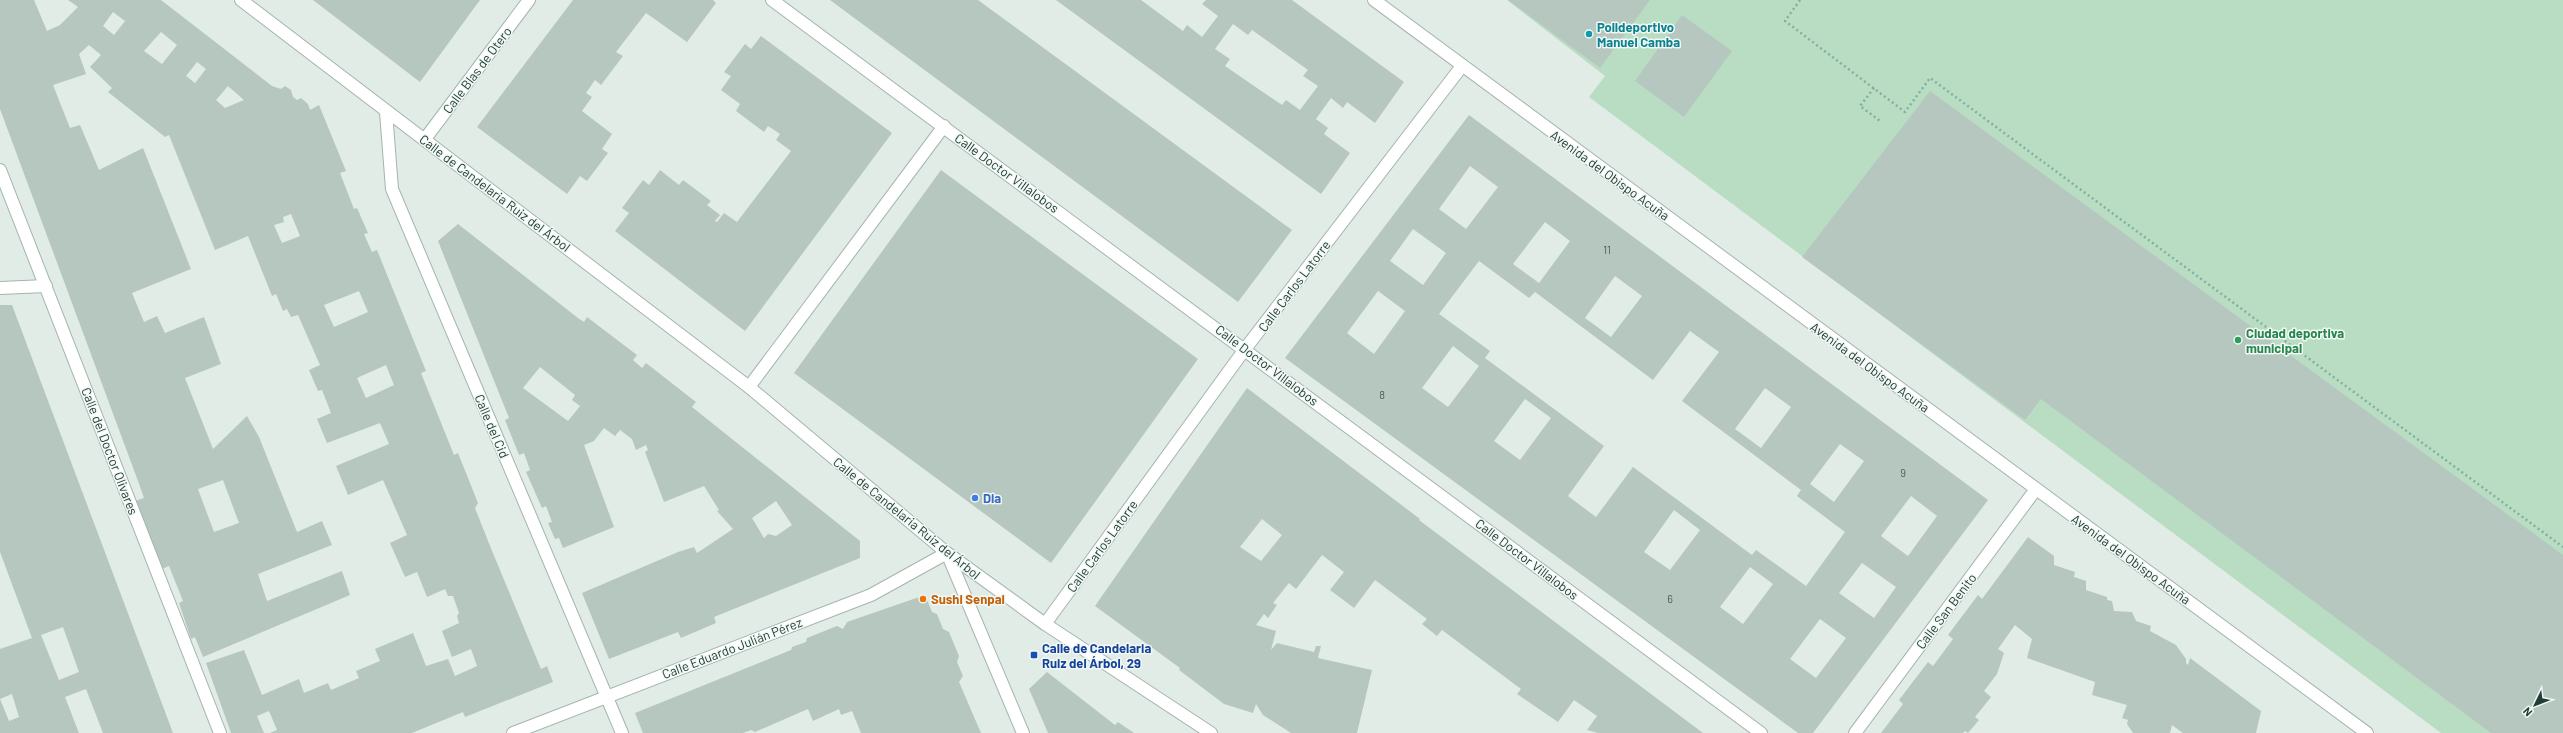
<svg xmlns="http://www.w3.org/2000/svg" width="2563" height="733" viewBox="0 0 2563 733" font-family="Barlow,sans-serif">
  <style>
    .green { fill: #b9ddc3 }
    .building { fill: #b6c7c0; fill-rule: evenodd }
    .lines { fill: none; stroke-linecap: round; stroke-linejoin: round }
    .service-casing { stroke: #a4b4ae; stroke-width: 14 }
    .minor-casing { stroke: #a4b4ae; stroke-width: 14 }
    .tertiary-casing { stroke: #a4b4ae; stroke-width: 14 }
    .path { stroke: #81b0a2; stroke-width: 2.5; stroke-dasharray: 2 3; stroke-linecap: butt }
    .service { stroke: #fff; stroke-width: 12 }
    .minor { stroke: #fff; stroke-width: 12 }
    .tertiary { stroke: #fff; stroke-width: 12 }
    .culture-dot { fill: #0f9aa8; stroke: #f1f8f5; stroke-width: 1.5 }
    .leisure-dot { fill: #2e9e5b; stroke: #f1f8f5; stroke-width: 1.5 }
    .shop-dot { fill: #3f7fe0; stroke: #f1f8f5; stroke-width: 1.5 }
    .food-dot { fill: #e8710a; stroke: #f1f8f5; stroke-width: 1.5 }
    .transit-dot { fill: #1a4fb4; stroke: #f1f8f5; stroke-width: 1.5 }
    .labels { text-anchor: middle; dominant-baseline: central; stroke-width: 3; stroke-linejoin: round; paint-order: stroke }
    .number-label { font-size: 11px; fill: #466058 }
    .culture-label { font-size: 13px; font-weight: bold; fill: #0d838f; stroke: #f1f8f5; text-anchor: start }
    .street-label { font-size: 13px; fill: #213d35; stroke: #f1f8f5 }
    .leisure-label { font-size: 13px; font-weight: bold; fill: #27864d; stroke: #f1f8f5; text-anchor: start }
    .shop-label { font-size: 13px; font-weight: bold; fill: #366cbe; stroke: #f1f8f5; text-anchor: start }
    .food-label { font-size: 13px; font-weight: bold; fill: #c56008; stroke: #f1f8f5; text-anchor: start }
    .transit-label { font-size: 13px; font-weight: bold; fill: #164399; stroke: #f1f8f5; text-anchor: start }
  </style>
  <rect width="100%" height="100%" fill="#e1ece7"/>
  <path class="green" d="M 1507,0 L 2563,0 L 2563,733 L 2441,733 L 1589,97 L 1605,76 Z"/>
  <path class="building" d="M 0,0 L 34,0 L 47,31 L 60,25 L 78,7 L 68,0 L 161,0 L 272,86 L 281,89 L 285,86 L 291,90 L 293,97 L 297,100 L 301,98 L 308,104 L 310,110 L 319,105 L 346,171 L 340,173 L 354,209 L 357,208 L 368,233 L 364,234 L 372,252 L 377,250 L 426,371 L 421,373 L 454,455 L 458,453 L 478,503 L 475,508 L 488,541 L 541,669 L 547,666 L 553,682 L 465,717 L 463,712 L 412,733 L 270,733 L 277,730 L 269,711 L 257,716 L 264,733 L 231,733 L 206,663 L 244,650 L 262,695 L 299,679 L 304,693 L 328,683 L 331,690 L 359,678 L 356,671 L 380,661 L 375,649 L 413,633 L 426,666 L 448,659 L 455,676 L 477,666 L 471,649 L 452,657 L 442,631 L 459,623 L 457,616 L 459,613 L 453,596 L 448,596 L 445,589 L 427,597 L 417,572 L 405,577 L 390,543 L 407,535 L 383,480 L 348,495 L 336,466 L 389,444 L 380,423 L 327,443 L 317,419 L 331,413 L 322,390 L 318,391 L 309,370 L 320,365 L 298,315 L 291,317 L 287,309 L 283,311 L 276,294 L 272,296 L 248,236 L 215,250 L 169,135 L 165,137 L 108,92 L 112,88 L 90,67 L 101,55 L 89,45 L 79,54 L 86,74 L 53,85 L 70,128 L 80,125 L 99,170 L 143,148 L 191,269 L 132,293 L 144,322 L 157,316 L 165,333 L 204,317 L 221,364 L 185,378 L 213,449 L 247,416 L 259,437 L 297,532 L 322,521 L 332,545 L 258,574 L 267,601 L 342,571 L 350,595 L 203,657 L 195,637 L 191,639 L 179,603 L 183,601 L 169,566 L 160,570 L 135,501 L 144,498 L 138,481 L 0,109 ZM 113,12 L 125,21 L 114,35 L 103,26 ZM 161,32 L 177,45 L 162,64 L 144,51 ZM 197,62 L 206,69 L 195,83 L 186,76 ZM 228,86 L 244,100 L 225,108 L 216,100 ZM 291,214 L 300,236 L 282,243 L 274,225 L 284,222 L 283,217 ZM 359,291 L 368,312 L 334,327 L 324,305 ZM 386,365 L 394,385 L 366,398 L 357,378 ZM 223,480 L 239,523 L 214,532 L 198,489 Z
    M 313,0 L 480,0 L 420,82 Z
    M 573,0 L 713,0 L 716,3 L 687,42 L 646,13 L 616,52 L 623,56 L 601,85 L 595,80 L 586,93 L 592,97 L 582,111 L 612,134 L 602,149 L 608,153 L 587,181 L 580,176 L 567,194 L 477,127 Z
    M 830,0 L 978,0 L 1292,230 L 1238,302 Z
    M 1056,0 L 1141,0 L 1183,31 L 1187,25 L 1202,37 L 1218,16 L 1202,4 L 1206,0 L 1292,0 L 1404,82 L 1375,123 L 1347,102 L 1343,108 L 1331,98 L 1316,119 L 1328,128 L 1324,134 L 1350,153 L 1321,194 ZM 1233,24 L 1248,35 L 1252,30 L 1308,70 L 1303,76 L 1318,86 L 1300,110 L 1286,100 L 1282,105 L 1225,66 L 1230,59 L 1215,49 Z
    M 1508,0 L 1650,0 L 1600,68 Z
    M 1682,15 L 1732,51 L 1684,117 L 1635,81 Z
    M 761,36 L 892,133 L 745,331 L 615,231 L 629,213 L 622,208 L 643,180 L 649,185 L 660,170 L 679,185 L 683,180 L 711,201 L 707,205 L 720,215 L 715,221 L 717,222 L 724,213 L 737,222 L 791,151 L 776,140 L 780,134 L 768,126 L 764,132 L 736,111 L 740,104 L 721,90 L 731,76 L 724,72 L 745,44 L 751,49 Z
    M 1930,91 L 2563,555 L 2563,733 L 2491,733 L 2041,399 L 2025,420 L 1802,257 Z
    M 1469,115 L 1988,500 L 1813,733 L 1798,733 L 1285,358 ZM 1470,166 L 1498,187 L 1466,229 L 1439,209 ZM 1545,222 L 1570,241 L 1539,283 L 1513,264 ZM 1413,229 L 1446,253 L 1423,285 L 1390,261 ZM 1479,261 L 1529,298 L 1535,292 L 1653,380 L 1690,331 L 1719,352 L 1682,401 L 1801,490 L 1797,496 L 1845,532 L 1806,586 L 1756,550 L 1752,555 L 1633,467 L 1596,517 L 1568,496 L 1604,446 L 1485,358 L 1490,351 L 1439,314 ZM 1615,276 L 1642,296 L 1611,337 L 1585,318 ZM 1378,291 L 1405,311 L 1374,354 L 1347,333 ZM 1453,346 L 1479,366 L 1448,407 L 1422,388 ZM 1765,388 L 1791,407 L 1761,448 L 1735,429 ZM 1525,399 L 1551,418 L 1520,460 L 1494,441 ZM 1840,444 L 1864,461 L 1834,502 L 1810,484 ZM 1911,496 L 1937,516 L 1908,556 L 1881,536 ZM 1674,510 L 1700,530 L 1670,570 L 1644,552 ZM 1862,563 L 1896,587 L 1874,618 L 1839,593 ZM 1750,567 L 1773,584 L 1743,624 L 1720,607 ZM 1820,619 L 1846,638 L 1816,678 L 1790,659 Z
    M 941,170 L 1198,359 L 1051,563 L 794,373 Z
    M 458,224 L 578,318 L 584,322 L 587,317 L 637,355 L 633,360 L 642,368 L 646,363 L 696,402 L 692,407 L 860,541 L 860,558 L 714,617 L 716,623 L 681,638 L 678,632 L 609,659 L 582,593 L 678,552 L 694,547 L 697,553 L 733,529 L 717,511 L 719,510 L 704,486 L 664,502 L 645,452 L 648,450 L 646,445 L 636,450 L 632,439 L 620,430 L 615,436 L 604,428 L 594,441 L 584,445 L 614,527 L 563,548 L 559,538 L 555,539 L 548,523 L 552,522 L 546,506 L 542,508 L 526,472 L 530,470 L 524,453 L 519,455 L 505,420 L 509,418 L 438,241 ZM 540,367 L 575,395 L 572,400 L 580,406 L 568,421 L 523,388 ZM 776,501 L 792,525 L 776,536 L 768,534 L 764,538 L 752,518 Z
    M 0,305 L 12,305 L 173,733 L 103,733 L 86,689 L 65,697 L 79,733 L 0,733 L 0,699 L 9,721 L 19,717 L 12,694 L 0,699 L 0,649 L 32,638 L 0,552 ZM 63,627 L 79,672 L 59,680 L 41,635 Z
    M 1247,388 L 1420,519 L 1419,520 L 1703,733 L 1598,733 L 1587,730 L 1597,716 L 1574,700 L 1558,722 L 1517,694 L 1521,689 L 1442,630 L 1437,636 L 1422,624 L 1427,619 L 1375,580 L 1354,608 L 1330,590 L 1344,572 L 1322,555 L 1296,589 L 1289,583 L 1273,603 L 1277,605 L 1268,618 L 1264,614 L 1256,625 L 1276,631 L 1271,650 L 1277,643 L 1314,652 L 1316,646 L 1321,646 L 1318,658 L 1372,670 L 1357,733 L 1291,733 L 1263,715 L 1256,704 L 1253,713 L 1224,704 L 1179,670 L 1180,668 L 1095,606 ZM 1262,519 L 1282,535 L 1261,561 L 1240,547 Z
    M 2028,537 L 2054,556 L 2054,565 L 2075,572 L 2074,577 L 2086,581 L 2086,590 L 2107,597 L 2107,600 L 2112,601 L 2114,611 L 2132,612 L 2136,621 L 2151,626 L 2150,631 L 2176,645 L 2186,659 L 2186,663 L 2188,665 L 2190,658 L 2261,711 L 2256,733 L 2183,733 L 2172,725 L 2170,733 L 2133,733 L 2127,724 L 2128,720 L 2122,718 L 2127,705 L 2092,695 L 2095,682 L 2027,658 L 2032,639 L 2015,625 L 1998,649 L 2004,653 L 1997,674 L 1984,691 L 1991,697 L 1975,717 L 1979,720 L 1968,733 L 1965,731 L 1963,733 L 1881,733 L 1903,704 L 1899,700 L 1928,662 L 1933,666 L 1953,639 L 1948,635 L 1978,595 L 1982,599 Z
    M 925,595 L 932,612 L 937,614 L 943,629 L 949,632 L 959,656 L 957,662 L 963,676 L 959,682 L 981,733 L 861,733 L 852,711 L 841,715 L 839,709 L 813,721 L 808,709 L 755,732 L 751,730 L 743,733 L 643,733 L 635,713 L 791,650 L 792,647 L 806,642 L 807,638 L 837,626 L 843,629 L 847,622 Z
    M 1047,672 L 1115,725 L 1118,722 L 1134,733 L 1048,733 L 1029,689 Z"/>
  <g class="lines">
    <defs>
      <path id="service" d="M 0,288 L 46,286"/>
      <path id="minor" d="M 772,0 L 1761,733
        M 1374,0 L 2367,733
        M 386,112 L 392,189 L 622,733
        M 425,139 L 529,0
        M 0,170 L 220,733
        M 749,387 L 944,126
        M 1045,624 L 1245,349 L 1462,66
        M 513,733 L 871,595 L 947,553 L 1023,733
        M 1855,733 L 2036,489"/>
      <path id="tertiary" d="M 241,0 L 749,387 L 947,553 L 1045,624 L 1211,733"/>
    </defs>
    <use href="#service" class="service-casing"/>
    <use href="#minor" class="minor-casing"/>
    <use href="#tertiary" class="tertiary-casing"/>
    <path class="path" d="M 1800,0 L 1785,21 L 1905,112 L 1930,78 L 2563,547
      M 1874,88 L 1860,106 L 1880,121"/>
    <use href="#service" class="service"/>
    <use href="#minor" class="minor"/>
    <use href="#tertiary" class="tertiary"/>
  </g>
  <circle class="culture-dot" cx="1589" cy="34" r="4"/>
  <circle class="leisure-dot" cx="2238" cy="340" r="4"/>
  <circle class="shop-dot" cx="975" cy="498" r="4"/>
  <circle class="food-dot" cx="923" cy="599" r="4"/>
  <rect class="transit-dot" x="1030" y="651" width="8" height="8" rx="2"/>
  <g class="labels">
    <g class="number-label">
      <text x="1607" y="249">11</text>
      <text x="1382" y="394">8</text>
      <text x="1903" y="472">9</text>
      <text x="1670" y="598">6</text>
    </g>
    <g class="culture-label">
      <text x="1597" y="27">Polideportivo<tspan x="1597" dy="15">Manuel Camba</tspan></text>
    </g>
    <g class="street-label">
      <text transform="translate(477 70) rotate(-53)">Calle Blas de Otero</text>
      <text transform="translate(1007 173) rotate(36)">Calle Doctor Villalobos</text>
      <text transform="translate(1610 175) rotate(36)">Avenida del Obispo Acuña</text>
      <text transform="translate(495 193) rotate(37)">Calle de Candelaria Ruiz del Árbol</text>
      <text transform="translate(1294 286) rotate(-53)">Calle Carlos Latorre</text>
      <text transform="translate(1267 365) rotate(37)">Calle Doctor Villalobos</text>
      <text transform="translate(1870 367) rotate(36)">Avenida del Obispo Acuña</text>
      <text transform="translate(492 426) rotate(67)">Calle del Cid</text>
      <text transform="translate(110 451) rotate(69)">Calle del Doctor Olivares</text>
      <text transform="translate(907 518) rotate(39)">Calle de Candelaria Ruiz del Árbol</text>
      <text transform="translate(1102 546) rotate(-54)">Calle Carlos Latorre</text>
      <text transform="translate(1527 559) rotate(37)">Calle Doctor Villalobos</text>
      <text transform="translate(2131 559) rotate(36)">Avenida del Obispo Acuña</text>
      <text transform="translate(1946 611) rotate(-53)">Calle San Benito</text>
      <text transform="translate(732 648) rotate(-21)">Calle Eduardo Julián Pérez</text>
    </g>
    <g class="leisure-label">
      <text x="2246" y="333">Ciudad deportiva<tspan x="2246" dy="15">municipal</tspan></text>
    </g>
    <g class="shop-label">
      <text x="983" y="498">Dia</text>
    </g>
    <g class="food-label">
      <text x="931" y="599">Sushi Senpai</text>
    </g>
    <g class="transit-label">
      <text x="1042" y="648">Calle de Candelaria<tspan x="1042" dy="15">Ruiz del Árbol, 29</tspan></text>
    </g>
  </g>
  <g transform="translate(2535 705) rotate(227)" stroke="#f1f8f5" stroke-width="3" paint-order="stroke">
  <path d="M0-3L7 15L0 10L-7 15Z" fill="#213d35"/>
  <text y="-6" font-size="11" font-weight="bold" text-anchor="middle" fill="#213d35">N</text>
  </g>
</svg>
